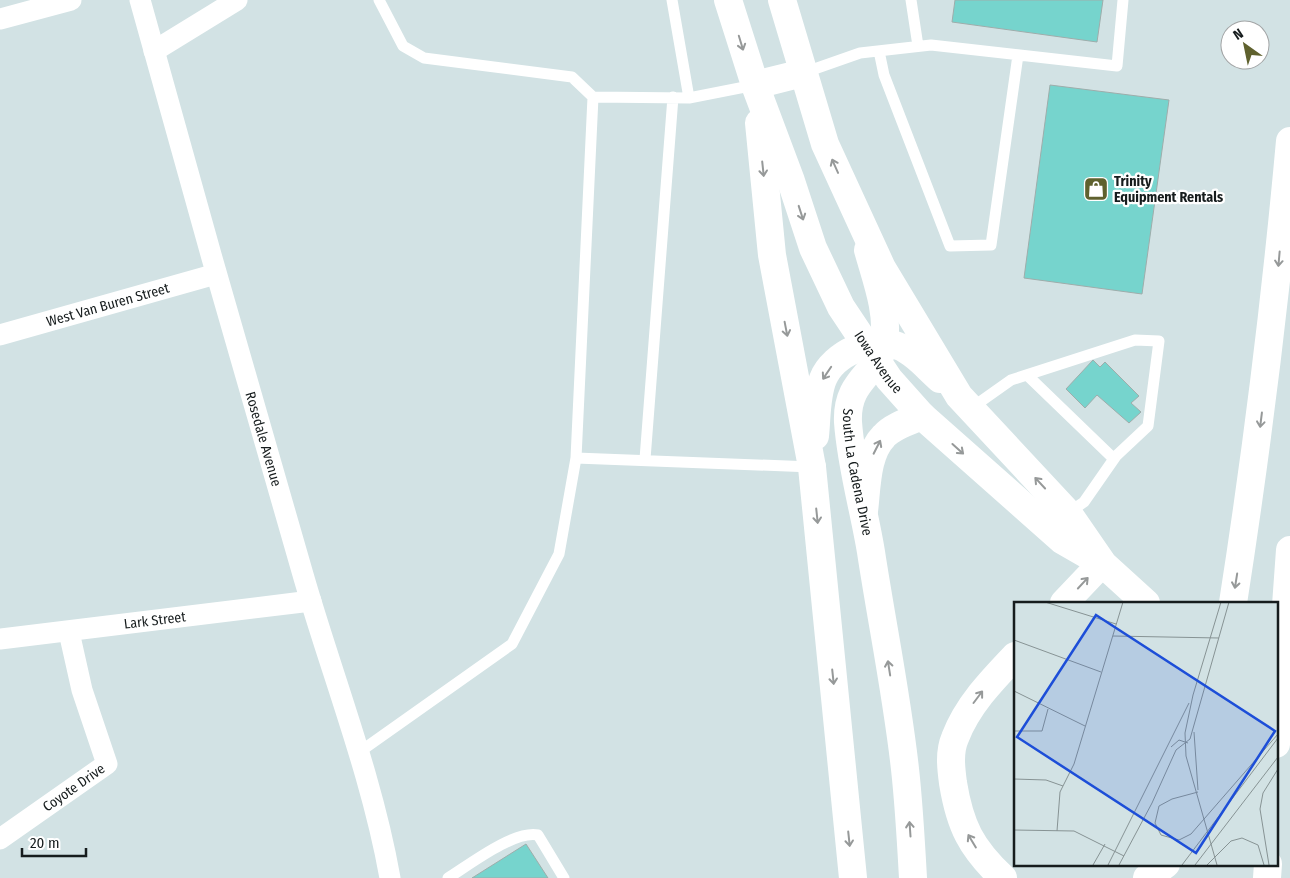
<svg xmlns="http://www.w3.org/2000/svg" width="1290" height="878" viewBox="0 0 1290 878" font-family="'Fira Sans Condensed',sans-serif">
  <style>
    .building { fill: #76d4cd; stroke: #9eadab }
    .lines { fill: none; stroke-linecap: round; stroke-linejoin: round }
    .service { stroke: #fff; stroke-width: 11 }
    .minor { stroke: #fff; stroke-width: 21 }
    .secondary { stroke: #fff; stroke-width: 28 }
    .primary { stroke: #fff; stroke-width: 28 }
    .motorway { stroke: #fff; stroke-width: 28 }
    .oneway { stroke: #969999 }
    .labels { text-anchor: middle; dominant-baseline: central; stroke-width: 4.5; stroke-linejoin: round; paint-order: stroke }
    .poi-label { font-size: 14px; font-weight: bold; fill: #161c1d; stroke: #fff; text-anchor: start }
    .street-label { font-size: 14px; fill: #161c1d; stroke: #fff }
    .inset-road { fill: none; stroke: #879394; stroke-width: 1 }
    .view { fill: #1d4ed8; fill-opacity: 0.15; stroke: #1d4ed8; stroke-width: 2.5 }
    .inset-edge { fill: none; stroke: #161c1d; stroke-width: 2.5 }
  </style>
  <rect width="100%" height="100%" fill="#d2e2e4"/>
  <path class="building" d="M 955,0 L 1103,0 L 1097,42 L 952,22 Z
    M 1050,85 L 1169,100 L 1142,294 L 1024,278 Z
    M 1093,360 L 1100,367 L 1105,362 L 1139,396 L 1131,403 L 1141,412 L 1129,423 L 1097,395 L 1085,408 L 1066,389 Z
    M 526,844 L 548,878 L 472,878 Z"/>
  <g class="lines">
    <path class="service" d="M 379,0 L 403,46 L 424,58 L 572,77 L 593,97
      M 672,0 L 689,98
      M 911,0 L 918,46
      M 879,51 L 884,75 L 950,246 L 991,245 L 1018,55
      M 803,73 L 860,53 L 931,45 L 1117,66 L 1123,0
      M 755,85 L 689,98 L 593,97 L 576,458 L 812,467
      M 1027,375 L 1114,459
      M 970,409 L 1011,380 L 1135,340 L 1159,341 L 1148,426 L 1116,456 L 1084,502 L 1068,513
      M 645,459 L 673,97
      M 358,753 L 512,644 L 559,554 L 576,458
      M 448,878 C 469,865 514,830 538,835 L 564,878"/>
    <g class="minor">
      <path id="s1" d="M 140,0 C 193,193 248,386 304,578 C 333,678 372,776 390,878"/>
      <path d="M 0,19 L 71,0"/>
      <path d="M 154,51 L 237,0"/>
      <path id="s2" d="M 0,335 L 216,274"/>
      <path id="s3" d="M 0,639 L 311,601"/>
      <path id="s4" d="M 0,839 L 107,764 L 82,690 L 69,632"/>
    </g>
    <g class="secondary">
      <path id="s5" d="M 868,250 C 876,279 889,312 884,342 C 880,374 846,378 848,422 C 851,466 864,509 871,552 C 882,624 897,696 905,769 C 909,805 911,842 913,878"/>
      <path d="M 812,467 L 853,878"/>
    </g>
    <g class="primary">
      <path id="s6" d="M 728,0 L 755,85 L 791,181 L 813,248 L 841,307 L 889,379 L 922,416 L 1062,540 L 1102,563 L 1146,603"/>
      <path d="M 782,0 L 825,144 L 882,268 L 959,396 L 1068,513 L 1101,561"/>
      <path d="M 755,85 L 803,73"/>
      <path d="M 759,123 L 772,255 L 812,467"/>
      <path d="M 815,436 C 817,417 816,396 823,379 C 833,354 872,336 898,346 C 914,351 927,368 940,379"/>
      <path d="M 864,511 C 867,488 866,454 884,436 C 893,426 910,421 922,416"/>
    </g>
    <path class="motorway" d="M 1064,603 L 1102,563
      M 1233,603 C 1257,449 1276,296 1290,141
      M 1276,744 L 1290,550
      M 1003,878 C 971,848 960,826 953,783 C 951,768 949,752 955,738 C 967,706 992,680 1015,656
      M 1147,878 L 1166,864
      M 1267,878 L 1268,864"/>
  </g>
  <defs><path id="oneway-shaft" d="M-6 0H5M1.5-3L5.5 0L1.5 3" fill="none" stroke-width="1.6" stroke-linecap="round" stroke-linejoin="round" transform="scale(1.25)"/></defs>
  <g class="oneway">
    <use href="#oneway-shaft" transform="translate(741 43) rotate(73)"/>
    <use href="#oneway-shaft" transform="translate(835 166) rotate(-114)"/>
    <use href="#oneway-shaft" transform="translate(763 169) rotate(84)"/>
    <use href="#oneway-shaft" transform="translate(801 213) rotate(72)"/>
    <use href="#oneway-shaft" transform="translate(1279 259) rotate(95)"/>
    <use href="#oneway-shaft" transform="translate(786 329) rotate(79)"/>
    <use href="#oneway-shaft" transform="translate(827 373) rotate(124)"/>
    <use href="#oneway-shaft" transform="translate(1261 420) rotate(97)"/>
    <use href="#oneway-shaft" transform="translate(877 447) rotate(-63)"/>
    <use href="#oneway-shaft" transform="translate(958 449) rotate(42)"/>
    <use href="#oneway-shaft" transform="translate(1040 483) rotate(-133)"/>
    <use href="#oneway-shaft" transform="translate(817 516) rotate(84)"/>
    <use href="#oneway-shaft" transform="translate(1236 581) rotate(99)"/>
    <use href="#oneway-shaft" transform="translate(1083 583) rotate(-47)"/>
    <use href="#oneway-shaft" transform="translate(889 668) rotate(-99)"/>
    <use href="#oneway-shaft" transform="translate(833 677) rotate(84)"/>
    <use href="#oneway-shaft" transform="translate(978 697) rotate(-53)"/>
    <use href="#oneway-shaft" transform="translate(910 829) rotate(-94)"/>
    <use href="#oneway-shaft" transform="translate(849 839) rotate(84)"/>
    <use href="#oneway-shaft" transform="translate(972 841) rotate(-121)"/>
  </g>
  <defs>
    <symbol id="shop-square" viewBox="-11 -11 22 22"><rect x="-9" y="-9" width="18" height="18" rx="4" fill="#5f612e" stroke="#fff"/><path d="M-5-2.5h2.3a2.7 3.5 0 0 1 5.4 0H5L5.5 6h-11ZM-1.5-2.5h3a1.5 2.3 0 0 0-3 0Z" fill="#fff"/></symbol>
  </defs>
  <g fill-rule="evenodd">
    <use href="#shop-square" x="1082" y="175" width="28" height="28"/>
  </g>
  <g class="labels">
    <g class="poi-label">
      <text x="1114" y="181">Trinity<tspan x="1114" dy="16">Equipment Rentals</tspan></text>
    </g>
    <g class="street-label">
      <text stroke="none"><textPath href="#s2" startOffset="112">West Van Buren Street</textPath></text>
      <text stroke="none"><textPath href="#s6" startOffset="394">Iowa Avenue</textPath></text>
      <text stroke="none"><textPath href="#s1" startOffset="456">Rosedale Avenue</textPath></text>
      <text stroke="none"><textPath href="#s5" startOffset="235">South La Cadena Drive</textPath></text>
      <text stroke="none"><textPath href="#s3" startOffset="156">Lark Street</textPath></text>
      <text stroke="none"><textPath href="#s4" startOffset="90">Coyote Drive</textPath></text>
    </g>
  </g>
  <g transform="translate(1014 602)">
    <rect width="264" height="264" fill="#d2e2e4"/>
    <path class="inset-road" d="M 31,0 L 102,22M 99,34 L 205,36M 0,38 L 87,70M 0,89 L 71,124M 0,129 L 28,129 L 34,107M 180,130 L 184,188M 157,145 L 165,138 L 174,141M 0,177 L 32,178 L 49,184M 184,190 L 158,197 L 145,204 L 141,221 L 147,233 L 165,238 L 177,232 L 264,132M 0,228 L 60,229 L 110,254M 43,229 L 46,190 L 60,162 L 109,0M 79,263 L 91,242M 94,263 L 175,101M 105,263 L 138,201 L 162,148 L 176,137 L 215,0M 168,263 L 264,136M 181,263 L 264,155M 193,263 L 217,239 L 228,236 L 244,243 L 250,263M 203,263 L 172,154 L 171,131 L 179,93 L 207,0M 255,263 L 246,207 L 249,191 L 264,167"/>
    <path class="view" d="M 82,13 L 261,129 L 182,251 L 3,135 Z"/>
    <rect width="264" height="264" class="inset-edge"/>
  </g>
  <g transform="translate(1245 45) rotate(327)"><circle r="24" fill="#ffffff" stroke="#a2a4a5"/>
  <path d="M0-4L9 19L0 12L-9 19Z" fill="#5f612e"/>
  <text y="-8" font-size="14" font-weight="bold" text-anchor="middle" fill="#161c1d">N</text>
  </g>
  <path d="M22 848v8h64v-8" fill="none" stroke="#161c1d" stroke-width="2.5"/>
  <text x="30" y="848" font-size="15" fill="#161c1d" stroke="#ffffff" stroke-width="4" paint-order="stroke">20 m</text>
</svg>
